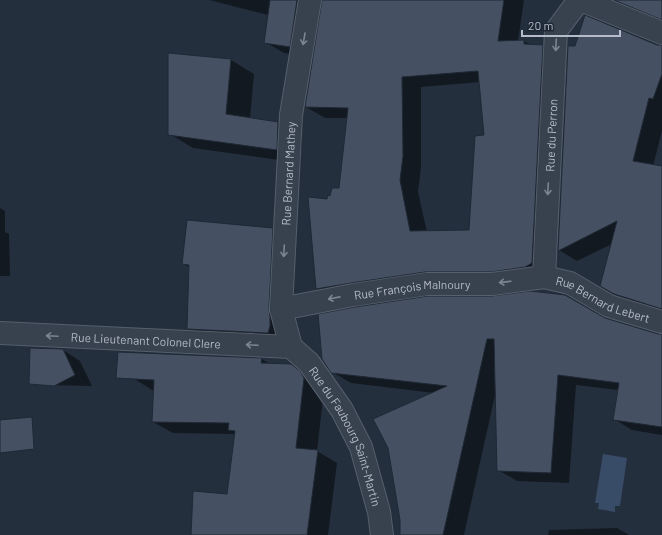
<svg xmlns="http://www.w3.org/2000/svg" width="662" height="535" viewBox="0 0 662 535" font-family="Barlow,sans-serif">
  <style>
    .water { fill: #394c67 }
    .shadow { fill: #0007; fill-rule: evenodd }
    .building { fill: #455162; stroke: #1f2835; fill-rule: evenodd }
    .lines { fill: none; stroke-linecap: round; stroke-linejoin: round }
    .street-casing { stroke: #565f6c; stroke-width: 24 }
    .street { stroke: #38414e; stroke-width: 22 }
    .oneway { stroke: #7c8592 }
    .labels { text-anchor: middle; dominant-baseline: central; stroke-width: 3; stroke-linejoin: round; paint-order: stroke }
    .street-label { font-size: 12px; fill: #b4bcc9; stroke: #1d2633 }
  </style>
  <rect width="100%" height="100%" fill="#242f3e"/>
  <path class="water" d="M 603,454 L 627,458 L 620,506 L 615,506 L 615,512 L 598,509 L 599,503 L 595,503 Z"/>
  <path class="shadow" d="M 209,0 L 323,0 L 319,3 L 309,57 L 284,53 L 265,42 L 268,15 Z
    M 324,0 L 524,0 L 518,41 L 524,41 L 532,46 L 543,46 L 562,57 L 551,274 L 336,300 L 317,289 L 309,198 L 328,200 L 340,189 L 348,118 L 325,118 L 306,107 ZM 480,82 L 485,136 L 470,231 L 427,232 L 418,192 L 421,168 L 421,87 Z
    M 610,0 L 662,0 L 662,22 Z
    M 657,46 L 662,46 L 662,131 L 653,166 L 662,167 L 662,313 L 634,305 L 601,286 L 612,244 L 577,261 L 559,250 Z
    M 231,60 L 254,74 L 250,119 L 278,123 L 302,137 L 300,163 L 193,148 L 170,134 Z
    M 0,208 L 5,211 L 5,232 L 9,234 L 10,276 L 0,276 Z
    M 272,229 L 289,239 L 287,336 L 205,339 L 188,329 L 190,267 L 184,264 Z
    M 605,319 L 658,335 L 662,335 L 662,435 L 632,430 L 614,419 L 618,390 L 576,385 L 569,483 L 517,481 L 498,470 L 495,395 L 464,535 L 401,535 L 434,393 L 351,383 L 332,372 L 323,359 Z
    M 63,350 L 80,361 L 92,386 L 48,385 Z
    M 132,354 L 262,359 L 270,364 L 291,365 L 311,376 L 324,390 L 317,451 L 337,463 L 328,535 L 192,535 L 228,495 L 235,434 L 173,433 L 153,422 L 155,390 L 152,390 L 133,378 Z
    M 617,528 L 629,535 L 548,535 L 549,530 Z"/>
  <path class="building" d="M 270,0 L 297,0 L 290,47 L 264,43 Z
    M 322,0 L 504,0 L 498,41 L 524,40 L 524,44 L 543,45 L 532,263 L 525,267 L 491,272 L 425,272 L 351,283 L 316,289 L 308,197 L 327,199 L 328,195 L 330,196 L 332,188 L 339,188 L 348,108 L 305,107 ZM 478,71 L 484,135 L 475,136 L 469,230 L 410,231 L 400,180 L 403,156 L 402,77 Z
    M 614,0 L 662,0 L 662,20 Z
    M 585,15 L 657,45 L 662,45 L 662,74 L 653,99 L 649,98 L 633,161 L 662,166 L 662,309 L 614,294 L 600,286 L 617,221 L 558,251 L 568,46 L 575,46 Z
    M 168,53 L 231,59 L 226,114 L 278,122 L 277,150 L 168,135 Z
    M 187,220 L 273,228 L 269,308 L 270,317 L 270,326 L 268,333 L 187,329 L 189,265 L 182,264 Z
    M 530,291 L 565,295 L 605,318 L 658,334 L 662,334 L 662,427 L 613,420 L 619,383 L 558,375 L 551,473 L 497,471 L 494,339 L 487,339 L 443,535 L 400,535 L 400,520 L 388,448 L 373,419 L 447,386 L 331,373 L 322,359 L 318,314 L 355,307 L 428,296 L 492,296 Z
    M 30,348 L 63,349 L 75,375 L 54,386 L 29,384 Z
    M 118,352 L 262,358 L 261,363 L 291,364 L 300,371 L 304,378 L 296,448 L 318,450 L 307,535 L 191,535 L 193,491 L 227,494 L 235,431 L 228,430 L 229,423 L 152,422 L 154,380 L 116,378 Z
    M 32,417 L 34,449 L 0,453 L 0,420 Z"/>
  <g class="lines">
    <defs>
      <g id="street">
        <path d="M 581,0 L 662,33"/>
        <path id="s1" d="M 544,277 L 556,31 L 579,0"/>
        <path id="s2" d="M 281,309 L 353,295 L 427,284 L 492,284 L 544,277 L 570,283 L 609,306 L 662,322"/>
        <path id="s3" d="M 0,333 L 291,347"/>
        <path id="s4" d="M 291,347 L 281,309 L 291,115 L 310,0"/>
        <path id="s5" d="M 291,347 L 309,363 L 342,410 L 361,447 L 379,512 L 382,535"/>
      </g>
    </defs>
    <use href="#street" class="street-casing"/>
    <use href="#street" class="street"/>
  </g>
  <defs><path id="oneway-shaft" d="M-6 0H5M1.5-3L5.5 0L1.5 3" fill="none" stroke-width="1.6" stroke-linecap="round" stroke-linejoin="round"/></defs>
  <g class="oneway">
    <use href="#oneway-shaft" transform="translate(304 39) rotate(100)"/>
    <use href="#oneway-shaft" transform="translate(556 45) rotate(93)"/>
    <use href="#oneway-shaft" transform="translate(548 189) rotate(93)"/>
    <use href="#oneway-shaft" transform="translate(284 251) rotate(93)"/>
    <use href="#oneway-shaft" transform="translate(505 282) rotate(173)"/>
    <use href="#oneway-shaft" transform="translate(334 298) rotate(169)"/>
    <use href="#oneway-shaft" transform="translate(52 336) rotate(-177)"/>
    <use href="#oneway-shaft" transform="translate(252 345) rotate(-177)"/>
  </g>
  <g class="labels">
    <g class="street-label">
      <text stroke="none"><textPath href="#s1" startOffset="142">Rue du Perron</textPath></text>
      <text stroke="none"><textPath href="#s4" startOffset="175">Rue Bernard Mathey</textPath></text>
      <text stroke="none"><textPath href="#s2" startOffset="133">Rue François Malnoury</textPath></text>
      <text stroke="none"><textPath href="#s2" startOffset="329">Rue Bernard Lebert</textPath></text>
      <text stroke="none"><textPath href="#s3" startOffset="146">Rue Lieutenant Colonel Clere</textPath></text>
      <text stroke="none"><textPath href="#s5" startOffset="107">Rue du Faubourg Saint-Martin</textPath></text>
    </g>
  </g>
  <path d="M522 30v6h98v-6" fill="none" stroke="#b4bcc9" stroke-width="2"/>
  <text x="528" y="30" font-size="12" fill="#b4bcc9" stroke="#1d2633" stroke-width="3" paint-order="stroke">20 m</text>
</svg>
